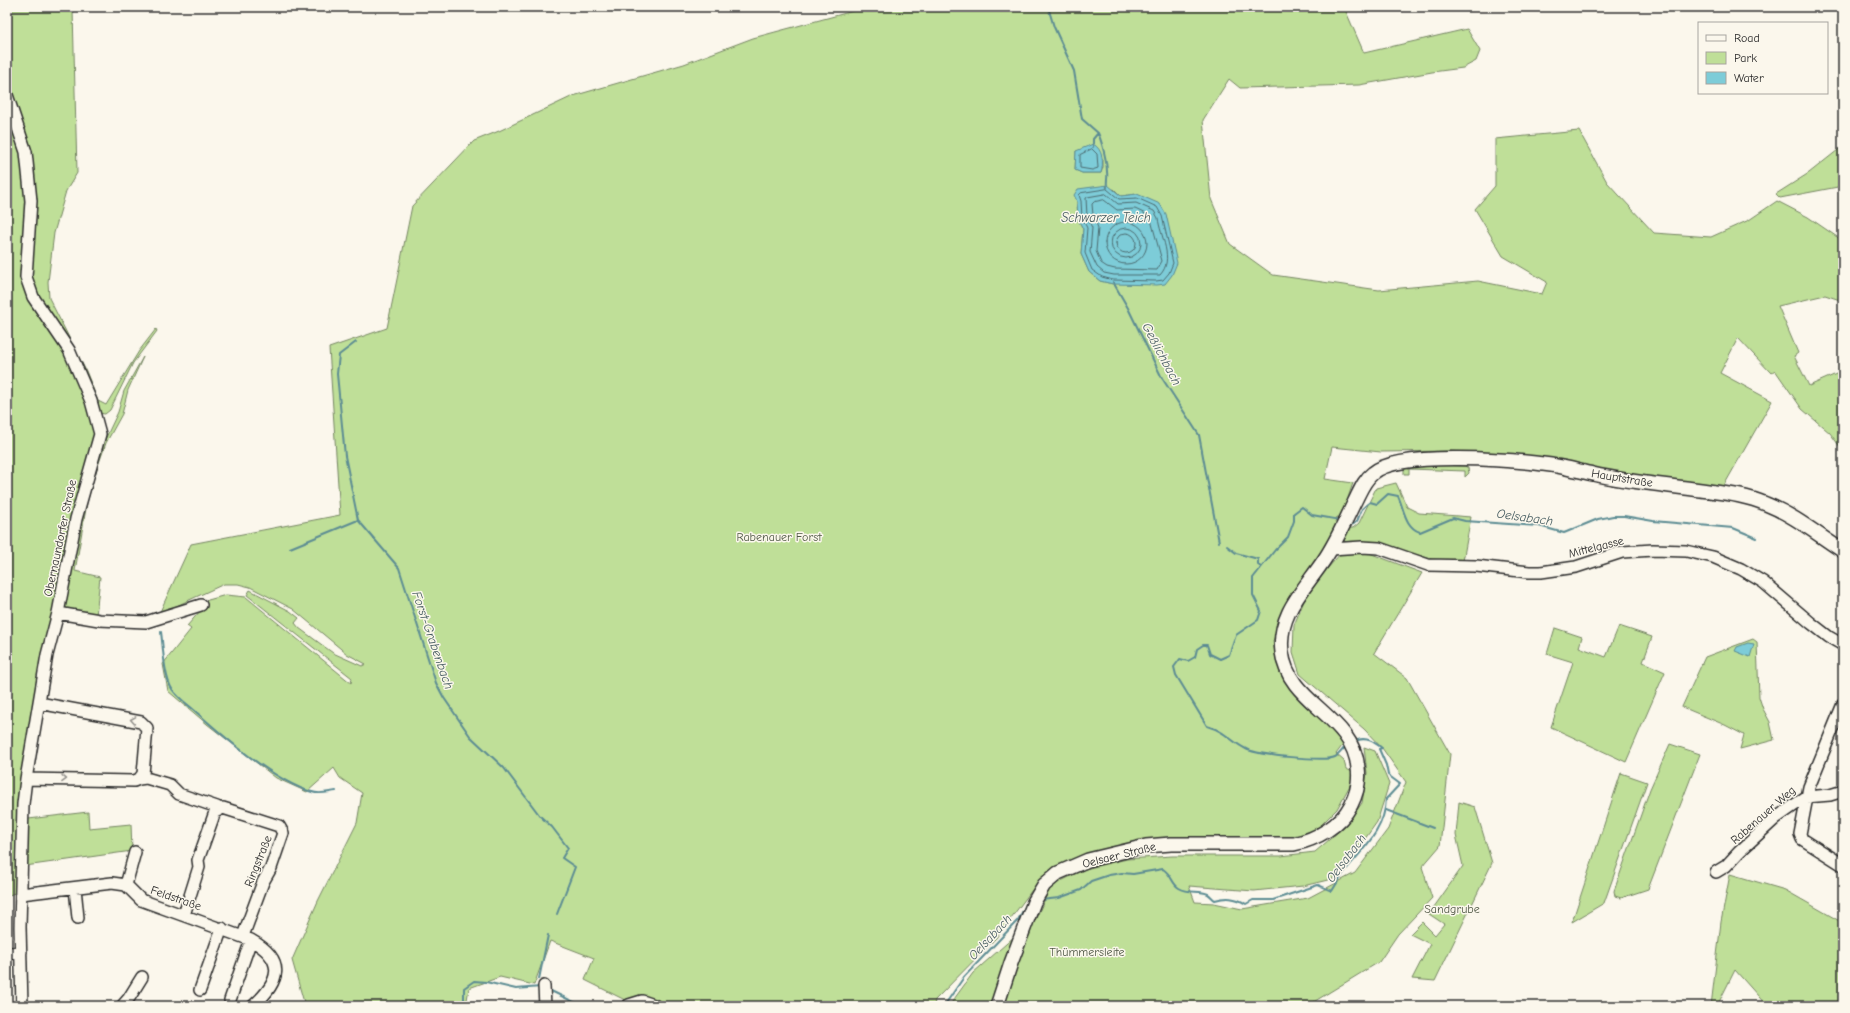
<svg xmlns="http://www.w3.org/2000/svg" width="1850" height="1013" viewBox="0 0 1850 1013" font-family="'Comic Neue',sans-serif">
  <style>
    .green { fill: #bfdf98; stroke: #758562; fill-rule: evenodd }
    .water { fill: #7dccd8; stroke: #5c8c93 }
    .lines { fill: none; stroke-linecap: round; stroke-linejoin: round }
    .shore { stroke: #4c6b70; stroke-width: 1 }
    .stream { stroke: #5c8c93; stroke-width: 2 }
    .minor-casing { stroke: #2b2b2b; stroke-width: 14 }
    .major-casing { stroke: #2b2b2b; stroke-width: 16 }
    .minor { stroke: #fbf7ec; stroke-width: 11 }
    .major { stroke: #fbf7ec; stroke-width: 13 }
    .oneway { stroke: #93918c }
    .labels { text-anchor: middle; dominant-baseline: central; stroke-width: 3; stroke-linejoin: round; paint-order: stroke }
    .street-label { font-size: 12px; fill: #2b2b2b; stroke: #fbf7ec }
    .park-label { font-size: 12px; fill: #505846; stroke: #fbf7ec }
    .water-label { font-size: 13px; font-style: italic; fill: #445b5f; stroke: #fbf7ec }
  </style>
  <rect width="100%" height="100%" fill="#fbf7ec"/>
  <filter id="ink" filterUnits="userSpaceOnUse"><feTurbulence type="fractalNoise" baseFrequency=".025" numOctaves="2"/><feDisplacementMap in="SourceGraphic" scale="8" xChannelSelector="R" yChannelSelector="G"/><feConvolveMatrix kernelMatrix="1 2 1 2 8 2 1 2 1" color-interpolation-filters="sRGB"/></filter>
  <g filter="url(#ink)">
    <path class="green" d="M 9,7 L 105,7 L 73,10 L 77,173 L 66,191 L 54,233 L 48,282 L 49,298 L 86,371 L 98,401 L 106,405 L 139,351 L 156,329 L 157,331 L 133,363 L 110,410 L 105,414 L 98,413 L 100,434 L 80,524 L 101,448 L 118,412 L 124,391 L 143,357 L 128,390 L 122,414 L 106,443 L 94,477 L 87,503 L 75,571 L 100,577 L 96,616 L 61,609 L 66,570 L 20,820 L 88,812 L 89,828 L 131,824 L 132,851 L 18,867 L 17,892 L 7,896 L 7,13 L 9,13 Z
      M 868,7 L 1344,7 L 1364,53 L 1467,29 L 1480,51 L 1476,61 L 1463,68 L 1432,72 L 1359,85 L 1240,88 L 1229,79 L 1203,120 L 1211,199 L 1230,244 L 1273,275 L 1379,290 L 1478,281 L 1542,294 L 1547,282 L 1503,256 L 1475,209 L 1495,186 L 1495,139 L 1579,131 L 1607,182 L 1654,233 L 1711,237 L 1749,220 L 1777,201 L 1808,217 L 1843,241 L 1843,301 L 1825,295 L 1778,306 L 1798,353 L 1794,356 L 1809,386 L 1843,371 L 1843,451 L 1830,433 L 1802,409 L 1775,370 L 1771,373 L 1738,338 L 1720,373 L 1772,401 L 1722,489 L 1605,473 L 1542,457 L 1450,451 L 1381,452 L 1332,447 L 1325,479 L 1353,483 L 1341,518 L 1337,517 L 1335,522 L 1338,524 L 1318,562 L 1288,599 L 1273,641 L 1276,659 L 1291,686 L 1345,742 L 1336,754 L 1344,761 L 1346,769 L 1351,771 L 1354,778 L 1337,809 L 1315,831 L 1271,841 L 1097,854 L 1041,878 L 996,938 L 935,1000 L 934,1006 L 642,1006 L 633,1004 L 585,980 L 594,958 L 550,941 L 534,985 L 500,977 L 469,988 L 466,1006 L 305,1006 L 292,960 L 318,901 L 357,823 L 362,793 L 340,778 L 334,768 L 307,792 L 276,778 L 207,724 L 168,691 L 163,664 L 191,629 L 187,626 L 201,610 L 201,602 L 226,595 L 246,597 L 351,683 L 352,678 L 247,595 L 250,590 L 290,611 L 299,618 L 295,623 L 299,628 L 333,653 L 362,666 L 366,664 L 347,654 L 293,609 L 250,587 L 238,584 L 224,584 L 159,614 L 191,544 L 340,515 L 329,348 L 387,328 L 412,206 L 474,141 L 499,131 L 573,96 L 684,64 L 753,38 ZM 1076,151 L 1103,160 L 1103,167 L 1101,173 L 1082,173 L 1075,170 ZM 1114,189 L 1121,196 L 1137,194 L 1166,215 L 1168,228 L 1113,284 L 1100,281 L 1089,272 L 1081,254 L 1083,229 L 1078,219 L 1077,201 Z
      M 1843,146 L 1843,186 L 1780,198 L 1776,194 L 1809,173 Z
      M 1437,465 L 1465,466 L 1468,468 L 1469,473 L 1465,477 L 1465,471 L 1409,469 L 1409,474 L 1404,474 L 1404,467 Z
      M 1396,483 L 1407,507 L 1419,513 L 1471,517 L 1463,561 L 1432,559 L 1372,542 L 1342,546 L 1349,528 L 1353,528 L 1359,523 L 1376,488 Z
      M 1341,553 L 1369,553 L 1422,573 L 1374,653 L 1407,678 L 1450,754 L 1440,846 L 1422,867 L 1432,898 L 1398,934 L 1379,962 L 1307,1006 L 1003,1006 L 1010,974 L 1051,886 L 1085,869 L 1127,859 L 1172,856 L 1281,856 L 1315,852 L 1345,826 L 1362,803 L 1367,773 L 1364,747 L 1375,751 L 1389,784 L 1377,822 L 1362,843 L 1332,879 L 1303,886 L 1254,891 L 1189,886 L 1195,902 L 1214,903 L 1242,909 L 1308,898 L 1355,873 L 1388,829 L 1406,782 L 1382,748 L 1364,729 L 1300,674 L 1293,652 L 1294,625 L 1304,601 L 1320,577 Z
      M 1619,626 L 1652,637 L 1643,662 L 1665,672 L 1626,762 L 1551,727 L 1573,662 L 1547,654 L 1555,628 L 1582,637 L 1579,647 L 1606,657 Z
      M 1753,639 L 1757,642 L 1759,697 L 1763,709 L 1770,722 L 1774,740 L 1740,749 L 1744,735 L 1725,725 L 1682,707 L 1705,657 Z
      M 1670,744 L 1700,754 L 1648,889 L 1621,898 L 1615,896 L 1614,891 L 1650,789 Z
      M 1621,773 L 1647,782 L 1604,903 L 1572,922 Z
      M 1459,802 L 1475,807 L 1492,863 L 1435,981 L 1412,979 L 1430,944 L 1410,934 L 1422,922 L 1435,935 L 1444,924 L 1429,914 L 1463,866 L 1456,835 Z
      M 1730,874 L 1785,890 L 1843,923 L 1843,1006 L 1767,1006 L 1735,970 L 1717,1006 L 1711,1006 L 1721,922 Z
      M 1015,936 L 994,1006 L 949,1006 L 973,973 Z"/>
    <path class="water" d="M 1093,144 C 1103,149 1104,163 1101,173 L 1082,173 L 1075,170 L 1076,151 Z
      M 1108,185 L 1121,196 L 1137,194 L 1160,204 L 1166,214 L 1177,263 L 1172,275 L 1165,284 L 1157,285 L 1113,284 L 1100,281 L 1089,272 L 1081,254 L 1083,229 L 1078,219 L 1077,201 L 1074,195 L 1078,189 Z
      M 1748,643 L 1754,644 L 1750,657 L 1735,651 L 1737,647 Z"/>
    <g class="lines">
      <path class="shore" d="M 1092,149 L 1097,154 L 1098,168 L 1092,170 L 1080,168 L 1080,155 Z
        M 1107,189 L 1119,199 L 1137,198 L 1157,207 L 1162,216 L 1173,263 L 1169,273 L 1163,280 L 1156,281 L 1113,280 L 1102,277 L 1092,270 L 1085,253 L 1087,228 L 1082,218 L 1081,201 L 1079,195 L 1081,193 Z
        M 1106,194 L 1118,204 L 1136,203 L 1154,211 L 1158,218 C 1160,236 1175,259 1160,275 L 1114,275 L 1104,273 L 1097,267 L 1090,252 L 1092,228 L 1087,216 L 1086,198 L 1088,197 Z
        M 1104,200 L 1117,210 L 1135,209 L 1150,216 L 1162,261 L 1157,270 L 1115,269 L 1107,267 L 1101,263 L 1096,251 L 1098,228 L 1093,215 L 1092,204 L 1094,202 Z
        M1105 243a21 21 0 1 1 42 0a21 21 0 1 1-42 0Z
        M1111 243a15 15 0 1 1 30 0a15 15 0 1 1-30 0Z
        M1116 243a10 10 0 1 1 20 0a10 10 0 1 1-20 0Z"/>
      <path class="stream" d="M 1048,7 L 1054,27 L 1074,71 L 1082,119 L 1098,133 L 1093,139 L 1093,147
        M 1098,133 C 1102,142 1107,162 1107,172 C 1108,177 1106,182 1107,188
        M 1113,282 L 1128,308 L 1162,378 L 1199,435 L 1219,542
        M 356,342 L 339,355 L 337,374 L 345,456 L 358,520 L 399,568 L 436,683 L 444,698 L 470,736 L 504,768 L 540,816 L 552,827 L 568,848 L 562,858 L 575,867 L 557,914
        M 1340,520 L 1312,515 L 1302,507 L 1294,513 L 1294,521 L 1288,537 L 1275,550 L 1253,578 L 1253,595 L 1261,611 L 1258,620 L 1236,635 L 1229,655 L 1220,659 L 1210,654 L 1207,645 L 1203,645 L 1197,649 L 1195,657 L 1188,661 L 1180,659 L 1174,667 L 1176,675 L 1207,726 C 1227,732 1230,741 1246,749 C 1257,755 1325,762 1335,757 C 1339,755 1342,750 1346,746
        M 1350,525 C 1359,524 1358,516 1362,509 C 1364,507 1367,504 1370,502 L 1377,504 L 1388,494 L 1398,496 C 1404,509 1405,527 1420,532 L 1453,518 L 1465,521 L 1539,526 L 1564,533 L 1598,519 L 1613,516 L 1624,516 L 1653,521 L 1733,528 L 1757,538
        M 1227,546 L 1236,553 L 1258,559 L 1258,565 L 1261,567
        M 290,548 L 358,520
        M 161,632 C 163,646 164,677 172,689 C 177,697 187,704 194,710 C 223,736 275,782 312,792 C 320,795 328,792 336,791
        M 1386,810 L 1433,828
        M 1041,900 L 1059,898 L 1081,890 L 1091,881 L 1109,875 L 1122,873 L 1133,874 L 1163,869 C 1172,875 1172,884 1179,888 C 1189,894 1199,890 1208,894 C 1210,895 1213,899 1215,900 C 1226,897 1235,897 1246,904 L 1253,900 L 1273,900 L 1318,885 L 1332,891 C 1337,883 1342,874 1348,867 C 1366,846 1385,828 1386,799 L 1400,784 L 1388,775 L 1386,765 L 1379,749 L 1382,748 C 1374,742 1367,737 1358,740
        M 539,979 L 548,935
        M 549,990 L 582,1006
        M 464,1006 L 464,988 L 474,981 L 486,982 L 516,989 L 541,987
        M 944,1006 L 964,977 L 1018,920 L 1026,905"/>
      <defs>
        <path id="minor" d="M 7,95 L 26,152 L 31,201 L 26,277 L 33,297 L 69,350 L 91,401 L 100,434 L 76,519 L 58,613 L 47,655 L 26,779 L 23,804 L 20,927 L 22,1006
          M 1331,549 L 1362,547 L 1379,548 L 1428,565 L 1476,566 L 1529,572 L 1541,572 L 1576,567 L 1622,552 L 1653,550 L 1686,551 L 1713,557 L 1741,569 L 1763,582 L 1811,623 L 1829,637 L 1843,645
          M 58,613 L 99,620 L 146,622 L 201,605
          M 1843,704 L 1809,787 L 1800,834 L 1802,839 L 1843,865
          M 26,779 L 134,781 L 139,779 L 143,774 L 147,728 L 141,722 L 39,703
          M 139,779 L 146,778 L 170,785 L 179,794 L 217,807
          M 1716,872 L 1726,866 L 1739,852 L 1776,818 L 1806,797 L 1830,795 L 1843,791
          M 126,885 L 135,852
          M 75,888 L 78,918
          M 21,894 L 112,883 L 126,885 L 141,900 L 251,940 C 287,960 280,982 253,1006
          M 184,915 L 199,867 L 198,860 L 215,812 L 223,808 L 279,826 L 283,833 L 271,868 L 263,882 L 243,936
          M 7,953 L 21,952
          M 544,986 L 545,1006
          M 200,990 L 222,928
          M 230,1000 L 251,940
          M 122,1006 L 129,998 L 142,977"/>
        <path id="major" d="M 629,1006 L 642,1002 L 654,1006
          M 997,1006 L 1011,963 L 1034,902 L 1044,885 L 1058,873 L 1088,860 L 1146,846 L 1171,844 L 1294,844 C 1317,839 1340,826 1351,805 C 1357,793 1360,781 1358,768 C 1353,715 1288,704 1282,652 C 1277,614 1305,589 1324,560 C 1337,541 1345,521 1355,501 C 1360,491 1364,480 1373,473 C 1399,450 1515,460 1551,465 C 1565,467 1579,471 1593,474 C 1628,482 1665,485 1701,490 C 1723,493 1746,495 1766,504 C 1794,515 1818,535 1843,551"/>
      </defs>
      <use href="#minor" class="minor-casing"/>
      <use href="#major" class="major-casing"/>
      <use href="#minor" class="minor"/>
      <use href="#major" class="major"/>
    </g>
    <defs><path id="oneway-chevron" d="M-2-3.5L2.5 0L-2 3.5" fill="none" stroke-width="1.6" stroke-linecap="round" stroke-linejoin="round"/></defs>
    <g class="oneway">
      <use href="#oneway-chevron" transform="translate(133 720) rotate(-170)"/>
      <use href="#oneway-chevron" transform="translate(64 779) rotate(1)"/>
    </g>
  </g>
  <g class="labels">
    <g class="street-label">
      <text transform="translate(1622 478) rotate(9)">Hauptstraße</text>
      <text transform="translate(60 538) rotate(-78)">Obernaundorfer Straße</text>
      <text transform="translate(1596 547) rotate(-14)">Mittelgasse</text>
      <text transform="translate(1763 815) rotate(-41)">Rabenauer Weg</text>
      <text transform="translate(1119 855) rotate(-14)">Oelsaer Straße</text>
      <text transform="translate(258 861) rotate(-68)">Ringstraße</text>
      <text transform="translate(176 898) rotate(19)">Feldstraße</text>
    </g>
    <g class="park-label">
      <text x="779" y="537">Rabenauer Forst</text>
      <text x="1452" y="909">Sandgrube</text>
      <text x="1087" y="952">Thümmersleite</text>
    </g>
    <g class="water-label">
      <text x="1106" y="217">Schwarzer Teich</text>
      <text transform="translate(1162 354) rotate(62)">Geßlichbach</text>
      <text transform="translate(1525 517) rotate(8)">Oelsabach</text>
      <text transform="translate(433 640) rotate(71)">Forst-Grabenbach</text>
      <text transform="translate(1346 858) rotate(-53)">Oelsabach</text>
      <text transform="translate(990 937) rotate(-47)">Oelsabach</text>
    </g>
  </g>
  <rect width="1850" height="1013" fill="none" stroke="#fbf7ec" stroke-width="24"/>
  <rect x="12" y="12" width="1826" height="989" fill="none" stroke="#2b2b2b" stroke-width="1.5" filter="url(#ink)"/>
  <rect x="1698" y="22" width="130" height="72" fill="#fbf7ec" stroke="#a8a59f"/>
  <rect x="1706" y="35" width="20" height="6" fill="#fbf7ec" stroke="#a8a59f"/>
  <text x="1734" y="42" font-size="12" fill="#2b2b2b">Road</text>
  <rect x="1706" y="52" width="20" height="12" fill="#bfdf98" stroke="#a8a59f"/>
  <text x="1734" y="62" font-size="12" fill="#2b2b2b">Park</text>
  <rect x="1706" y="72" width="20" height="12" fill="#7dccd8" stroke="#a8a59f"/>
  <text x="1734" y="82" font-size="12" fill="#2b2b2b">Water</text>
</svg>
